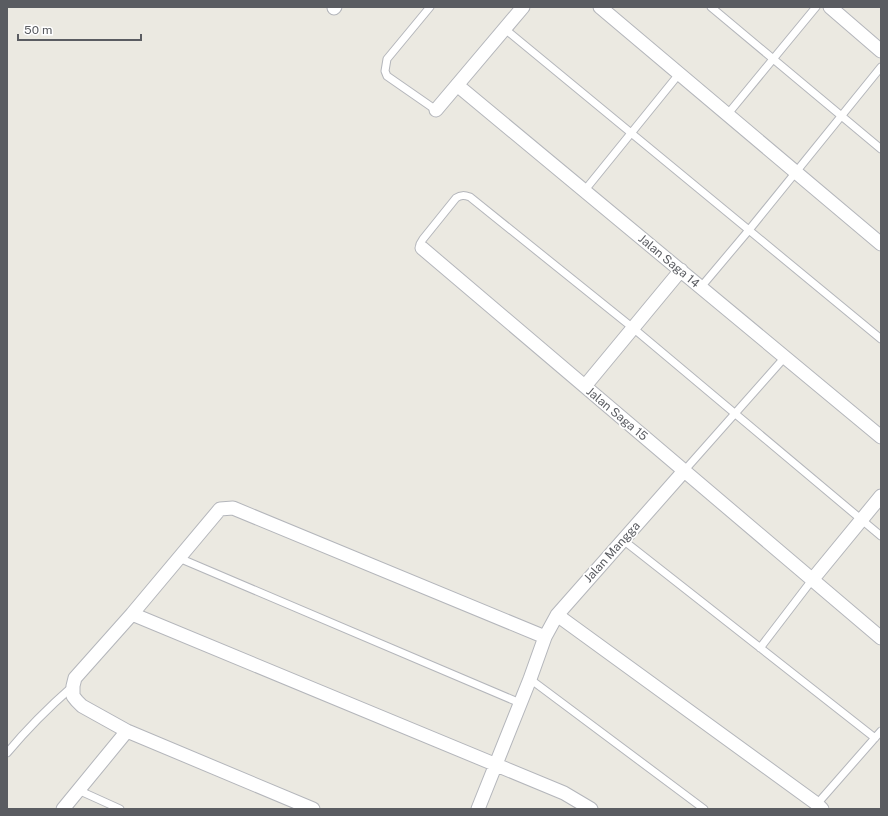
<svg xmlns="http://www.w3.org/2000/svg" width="888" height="816" viewBox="0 0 888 816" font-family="'Public Sans',sans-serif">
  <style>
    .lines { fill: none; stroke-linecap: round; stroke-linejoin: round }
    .lane-casing { stroke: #b4b6bb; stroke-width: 9 }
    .street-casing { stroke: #b4b6bb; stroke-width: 15 }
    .lane { stroke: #fff; stroke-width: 7 }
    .street { stroke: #fff; stroke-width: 13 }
    .labels { text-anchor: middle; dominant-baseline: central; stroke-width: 3.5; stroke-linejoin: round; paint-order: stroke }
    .street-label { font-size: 12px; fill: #5a5c61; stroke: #fff }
  </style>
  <rect width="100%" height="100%" fill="#ebe9e1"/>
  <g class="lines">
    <defs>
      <path id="lane" d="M 430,7 L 387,59 L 385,71 L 387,76 L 436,110
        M 711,7 L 881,149
        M 505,29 L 881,339
        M 727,115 L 816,7
        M 585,190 L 679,74
        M 422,248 L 420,244 L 423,239 L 456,198 C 461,195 464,195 470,197 L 633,328 L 881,536
        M 701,287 L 749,230 L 881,67
        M 684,471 L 785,357
        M 623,540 L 875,738
        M 179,558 L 520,703
        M 760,648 L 812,580
        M 530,679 L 704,809
        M 7,753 C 27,729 49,707 73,686
        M 78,790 L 120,809
        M 817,804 L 881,731"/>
      <path id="street" d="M 600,7 L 881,244
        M 830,7 L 881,51
        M 334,8 L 335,7
        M 457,85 L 881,437
        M 436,110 L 523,7
        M 422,248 L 881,638
        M 585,386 L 681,270
        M 812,580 L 881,496
        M 132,614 L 564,793 L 591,809
        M 557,615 L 817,804 L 822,809
        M 63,809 L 127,731
        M 313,809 L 127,731 L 82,706 L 77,701 L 73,696 L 73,686 L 75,678 L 132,614 L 220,509 L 233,508 L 545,637
        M 478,809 L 530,679 L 545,637 L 557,615 L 684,471"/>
    </defs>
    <use href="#lane" class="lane-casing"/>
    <use href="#street" class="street-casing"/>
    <use href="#lane" class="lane"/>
    <use href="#street" class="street"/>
  </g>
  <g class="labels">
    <g class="street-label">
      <text transform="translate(669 261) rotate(40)">Jalan Saga 14</text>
      <text transform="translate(617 414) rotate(40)">Jalan Saga 15</text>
      <text transform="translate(612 552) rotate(-48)">Jalan Mangga</text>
    </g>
  </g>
  <rect width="888" height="816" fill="none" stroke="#5a5c61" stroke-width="16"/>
  <path d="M18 34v6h123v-6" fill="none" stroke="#5a5c61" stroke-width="2"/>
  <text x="24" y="34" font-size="12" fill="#5a5c61" stroke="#ffffff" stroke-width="3" paint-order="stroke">50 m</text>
</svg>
